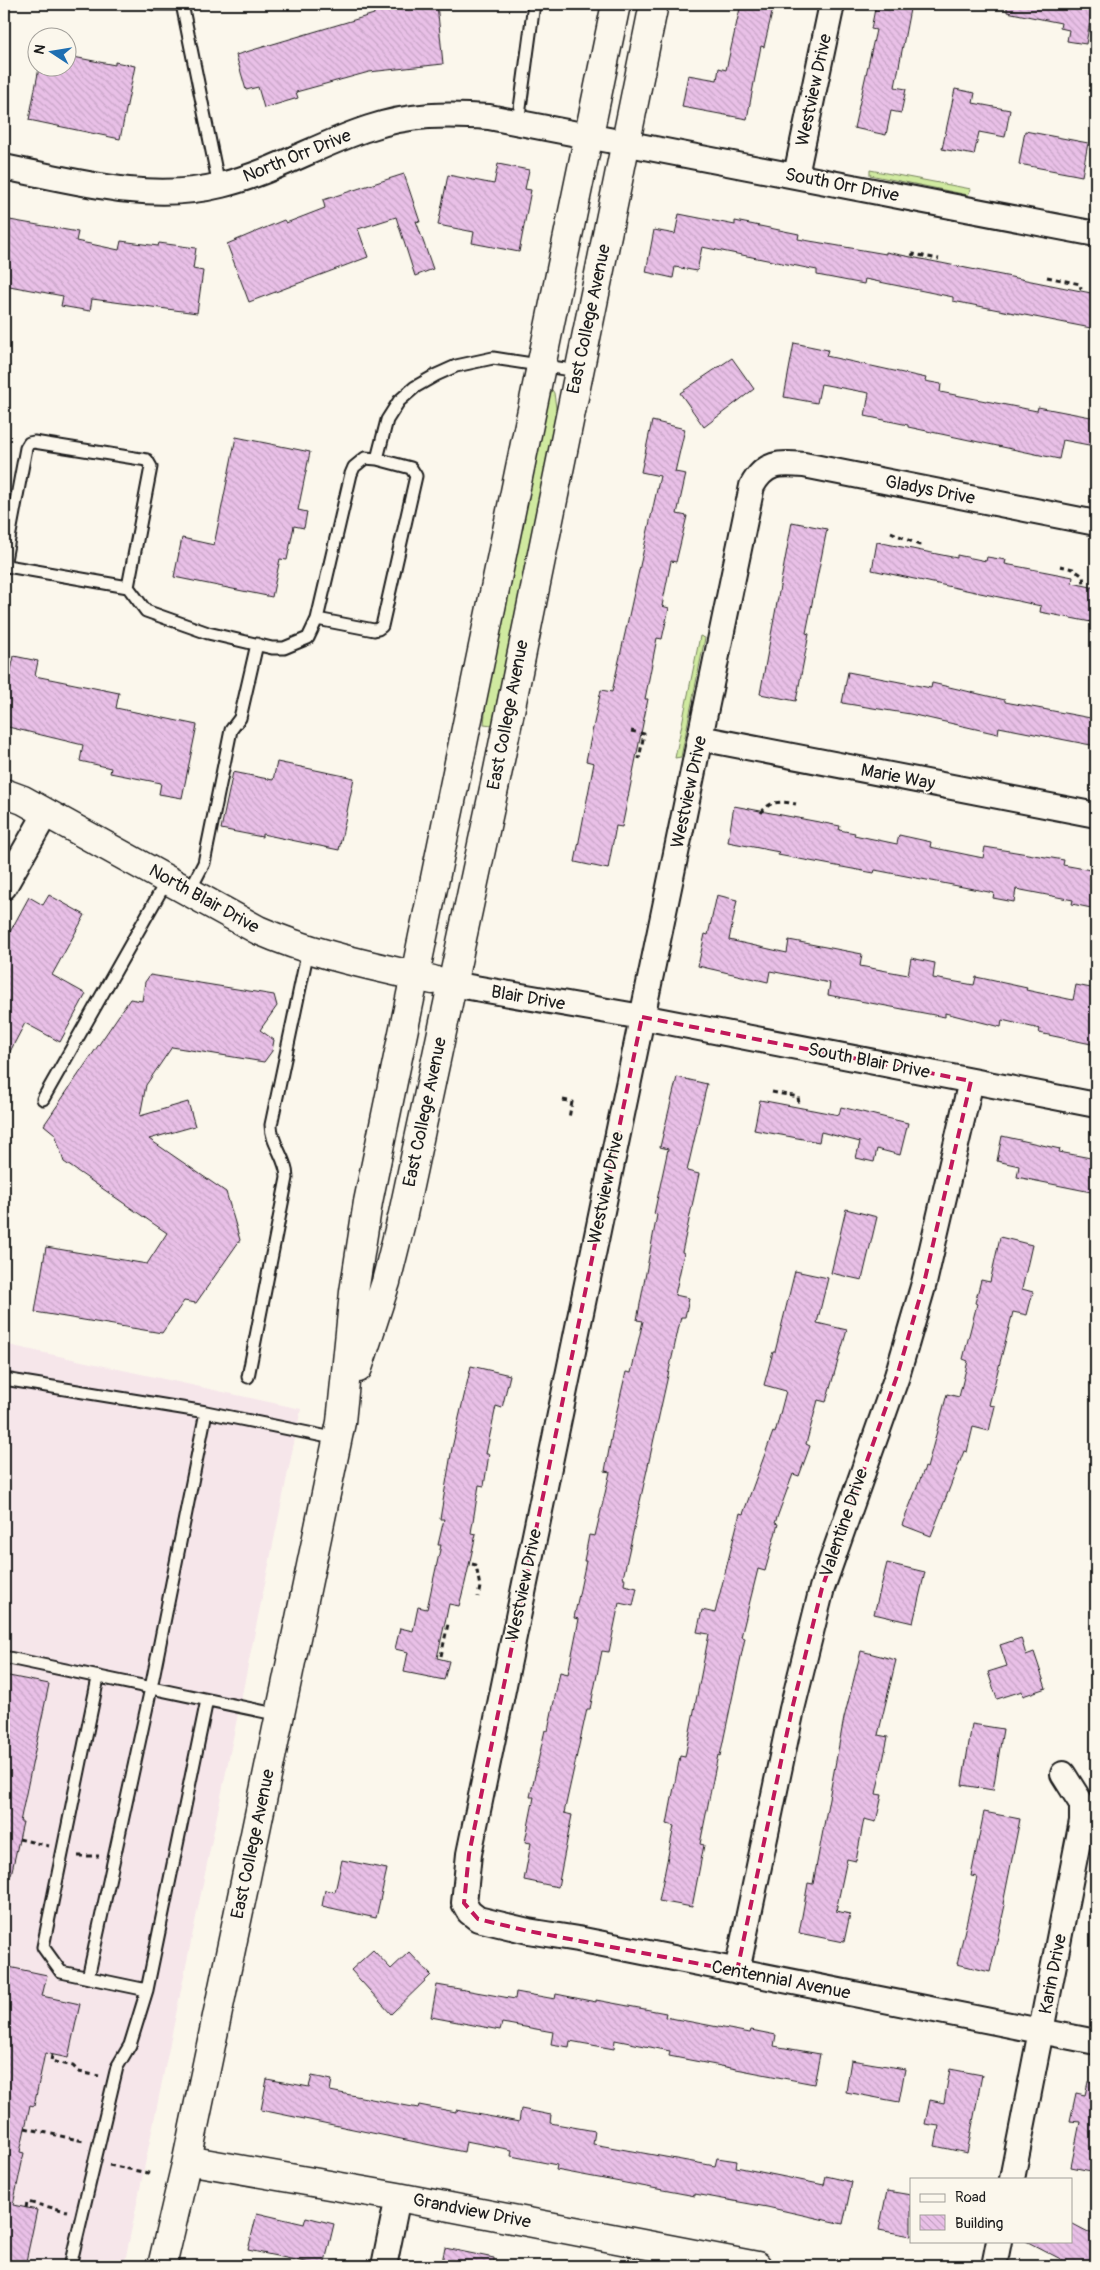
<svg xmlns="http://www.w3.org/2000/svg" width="1100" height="2270" viewBox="0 0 1100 2270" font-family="Pangolin,sans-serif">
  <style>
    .built { fill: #f6e6ea }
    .grass { fill: #d0eaa0; stroke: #76835e }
    .building { fill: url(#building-back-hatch); stroke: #1c1c1c }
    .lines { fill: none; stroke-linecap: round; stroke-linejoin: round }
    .lane-casing { stroke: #1c1c1c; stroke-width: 15 }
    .street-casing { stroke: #1c1c1c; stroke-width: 28 }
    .secondary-casing { stroke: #1c1c1c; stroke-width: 31 }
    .path { stroke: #1c1c1c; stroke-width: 3; stroke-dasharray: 5 4; stroke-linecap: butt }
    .lane { stroke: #fbf7ec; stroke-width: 11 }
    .street { stroke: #fbf7ec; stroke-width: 24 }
    .secondary { stroke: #fbf7ec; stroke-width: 28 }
    .marked { fill: none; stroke: #c2185b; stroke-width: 4; stroke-dasharray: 10 6; stroke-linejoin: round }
    .labels { text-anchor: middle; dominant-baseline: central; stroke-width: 4; stroke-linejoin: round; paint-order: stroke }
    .street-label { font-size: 18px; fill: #1c1c1c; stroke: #fbf7ec }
  </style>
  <defs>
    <pattern id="building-back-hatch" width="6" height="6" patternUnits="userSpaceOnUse" patternTransform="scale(1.25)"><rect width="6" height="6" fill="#e9c0e7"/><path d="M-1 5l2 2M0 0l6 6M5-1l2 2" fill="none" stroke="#c7a4c6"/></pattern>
  </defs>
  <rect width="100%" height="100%" fill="#fbf7ec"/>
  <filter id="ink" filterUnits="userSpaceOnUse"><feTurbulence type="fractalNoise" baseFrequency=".02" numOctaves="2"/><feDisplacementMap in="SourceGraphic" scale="10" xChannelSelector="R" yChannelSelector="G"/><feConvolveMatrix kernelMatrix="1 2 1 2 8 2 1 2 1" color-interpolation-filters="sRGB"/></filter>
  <g filter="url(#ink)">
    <path class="built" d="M 4,1344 L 301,1409 L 124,2266 L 4,2266 Z"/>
    <path class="grass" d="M 870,170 L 971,189 L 968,195 L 870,175 Z
      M 549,385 L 554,393 L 557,415 L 492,725 L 484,724 L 489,674 Z
      M 700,636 L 705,638 L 681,757 L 675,758 Z"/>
    <path class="building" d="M 391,4 L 437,4 L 443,64 L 369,72 L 296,92 L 298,98 L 264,108 L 258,87 L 246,90 L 236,55 L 374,14 L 373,6 Z
      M 741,4 L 774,4 L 764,47 L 761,46 L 747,119 L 682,107 L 688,75 L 717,80 L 719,68 L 726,70 Z
      M 876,4 L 911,4 L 895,87 L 906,89 L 901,113 L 891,111 L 886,135 L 854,128 L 876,30 L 871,29 Z
      M 1007,4 L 1093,4 L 1086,44 L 1067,41 L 1069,30 L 1060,28 L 1061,23 L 1007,12 Z
      M 68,56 L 115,65 L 115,62 L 135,66 L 120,139 L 29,120 L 39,68 L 68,68 Z
      M 955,89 L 975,93 L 973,103 L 1010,110 L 1005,137 L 979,132 L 974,155 L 942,149 Z
      M 1025,131 L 1088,143 L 1082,176 L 1019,164 Z
      M 498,164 L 529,170 L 525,189 L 531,190 L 519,252 L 472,243 L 474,232 L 438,225 L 448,175 L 494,184 Z
      M 404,174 L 420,222 L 416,221 L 433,269 L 415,276 L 396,217 L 358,229 L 368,257 L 249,302 L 227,244 L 284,220 L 286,223 L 325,208 L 323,200 Z
      M 679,214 L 735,225 L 735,221 L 799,234 L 798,239 L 886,254 L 886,252 L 1096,294 L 1096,329 L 953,301 L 953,297 L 865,279 L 864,284 L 817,275 L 817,270 L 702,247 L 697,271 L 675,267 L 673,278 L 646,272 L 654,230 L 675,234 Z
      M 4,219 L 78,232 L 76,241 L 119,250 L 121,241 L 158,246 L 159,243 L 196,248 L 193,269 L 203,271 L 197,313 L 92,299 L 90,311 L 61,306 L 63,296 L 4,285 Z
      M 794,343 L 828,350 L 826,356 L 926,378 L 925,381 L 941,384 L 940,392 L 1037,411 L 1038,407 L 1096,418 L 1094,446 L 1063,440 L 1059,459 L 908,427 L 908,425 L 865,416 L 869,393 L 821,384 L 817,403 L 784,397 Z
      M 732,358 L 754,389 L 704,427 L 680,393 Z
      M 652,421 L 685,429 L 675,472 L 686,474 L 677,514 L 687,516 L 676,562 L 671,561 L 662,606 L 669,608 L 662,639 L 657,638 L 645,699 L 648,699 L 622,827 L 616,826 L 608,869 L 575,862 L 594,763 L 586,761 L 601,690 L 612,692 L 660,476 L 641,472 Z
      M 236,437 L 310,452 L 298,510 L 307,512 L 304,528 L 294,526 L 287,560 L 280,559 L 272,597 L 174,577 L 182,538 L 214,545 Z
      M 792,522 L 827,529 L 806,633 L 809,634 L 796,701 L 760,694 Z
      M 877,542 L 957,558 L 957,555 L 986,561 L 987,557 L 1006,560 L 1005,564 L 1073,577 L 1072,583 L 1096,588 L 1096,623 L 1040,612 L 1041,606 L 872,570 Z
      M 14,656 L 38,661 L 35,676 L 119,693 L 116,708 L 197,725 L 182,798 L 159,794 L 161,783 L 110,773 L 111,768 L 80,761 L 83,745 L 4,726 L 4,679 L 9,680 Z
      M 848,672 L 931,688 L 932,683 L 1005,700 L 1005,702 L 1096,719 L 1096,746 L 999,727 L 998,734 L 910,714 L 842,703 Z
      M 277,762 L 354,778 L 339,850 L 262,834 L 262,837 L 221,829 L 233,772 L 273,780 Z
      M 734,806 L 840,826 L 839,830 L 855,833 L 854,835 L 897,844 L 899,835 L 931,842 L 930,847 L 983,858 L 985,847 L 1064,860 L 1063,865 L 1096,871 L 1096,909 L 1072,904 L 1073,900 L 1016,889 L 1014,902 L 993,898 L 994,893 L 875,870 L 874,873 L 778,855 L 779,852 L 728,842 Z
      M 49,895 L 85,915 L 52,975 L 86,994 L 60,1042 L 25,1023 L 4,1063 L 4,943 L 29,897 L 43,905 Z
      M 717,895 L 737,900 L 729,940 L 787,953 L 789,940 L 862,954 L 860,966 L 908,975 L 911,958 L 935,963 L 933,978 L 974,985 L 976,977 L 1027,988 L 1026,990 L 1073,1000 L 1076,985 L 1096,989 L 1096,1045 L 1039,1033 L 1040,1029 L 1002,1020 L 1001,1027 L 945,1013 L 945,1017 L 828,995 L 830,983 L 770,971 L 768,982 L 698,966 L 705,934 L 708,935 Z
      M 150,975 L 274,995 L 277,1006 L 260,1030 L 274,1040 L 272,1051 L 264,1062 L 172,1047 L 146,1085 L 140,1116 L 188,1102 L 195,1126 L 149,1139 L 226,1192 L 240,1240 L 196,1303 L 184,1301 L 162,1333 L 35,1312 L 46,1247 L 147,1264 L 167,1233 L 64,1162 L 55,1134 L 44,1125 L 130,999 L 142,1001 L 145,982 Z
      M 677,1077 L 707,1084 L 687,1171 L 699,1174 L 682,1252 L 684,1253 L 675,1295 L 689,1298 L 685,1317 L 681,1317 L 623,1578 L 625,1578 L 624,1585 L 637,1588 L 633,1606 L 619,1603 L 609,1652 L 602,1651 L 590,1709 L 587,1709 L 564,1813 L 572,1815 L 558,1887 L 524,1880 L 531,1843 L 525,1842 L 534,1797 L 530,1797 L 545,1730 L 548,1731 L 560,1672 L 568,1674 L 579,1619 L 574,1618 L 586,1561 L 584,1561 L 589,1535 L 595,1536 L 610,1472 L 605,1471 L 614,1423 L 626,1372 L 631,1373 L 643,1321 L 637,1320 L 657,1215 L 654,1214 L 668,1149 L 660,1147 Z
      M 760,1100 L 839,1115 L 841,1107 L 908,1123 L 900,1155 L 877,1149 L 874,1162 L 856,1158 L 860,1142 L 821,1132 L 819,1142 L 754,1130 Z
      M 1002,1136 L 1060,1149 L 1059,1152 L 1096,1159 L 1096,1193 L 1017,1177 L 1019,1166 L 997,1161 Z
      M 846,1209 L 877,1217 L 862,1280 L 831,1273 Z
      M 1000,1237 L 1032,1245 L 1022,1289 L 1033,1292 L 1027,1315 L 1013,1312 L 989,1405 L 995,1406 L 989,1431 L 973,1427 L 967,1452 L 964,1451 L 931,1536 L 902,1525 L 925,1467 L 927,1468 L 947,1394 L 959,1397 L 968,1361 L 963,1359 L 977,1304 L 975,1303 L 981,1280 L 990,1282 Z
      M 795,1271 L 828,1278 L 817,1323 L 847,1330 L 826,1402 L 818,1400 L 806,1444 L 810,1446 L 799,1476 L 793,1474 L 775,1523 L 778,1524 L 765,1571 L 758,1569 L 741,1637 L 745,1638 L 720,1756 L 718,1755 L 700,1844 L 704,1845 L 692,1907 L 659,1901 L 674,1826 L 667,1824 L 680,1756 L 685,1757 L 709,1634 L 697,1632 L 702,1610 L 715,1613 L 740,1513 L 743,1514 L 773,1432 L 775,1433 L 786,1391 L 764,1385 L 773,1352 L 775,1352 Z
      M 471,1366 L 510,1375 L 502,1408 L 496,1406 L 486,1454 L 489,1454 L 484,1486 L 479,1485 L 471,1533 L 476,1534 L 465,1583 L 459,1606 L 449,1604 L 437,1658 L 449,1661 L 444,1680 L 404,1672 L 408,1652 L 395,1649 L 400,1628 L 413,1631 L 418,1607 L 427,1609 L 441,1545 L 438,1545 L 444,1519 L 440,1519 L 452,1448 Z
      M 887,1563 L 925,1572 L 913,1623 L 874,1614 Z
      M 1021,1638 L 1026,1655 L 1034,1652 L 1046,1688 L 1023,1696 L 1022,1691 L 997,1699 L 988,1672 L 1007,1666 L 1000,1645 Z
      M 861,1651 L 896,1660 L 878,1735 L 888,1737 L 876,1794 L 882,1795 L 876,1822 L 864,1819 L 856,1861 L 847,1859 L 836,1911 L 850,1914 L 844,1942 L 799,1933 L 808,1883 L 813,1884 L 844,1718 Z
      M 4,1675 L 49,1684 L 20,1822 L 23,1822 L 11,1875 L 4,1874 Z
      M 972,1724 L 1003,1729 L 993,1790 L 962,1785 Z
      M 984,1812 L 1020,1819 L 1003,1904 L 1005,1905 L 990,1972 L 957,1964 L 977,1877 L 971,1876 Z
      M 342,1860 L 387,1869 L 376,1918 L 322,1906 L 325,1890 L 335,1892 Z
      M 373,1950 L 391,1969 L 409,1952 L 431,1975 L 391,2014 L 351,1970 Z
      M 4,1966 L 47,1975 L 42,1996 L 80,2004 L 68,2058 L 45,2053 L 34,2106 L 30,2105 L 20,2152 L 24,2153 L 13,2205 L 37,2210 L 25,2266 L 4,2261 Z
      M 437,1985 L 515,1999 L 516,1992 L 555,1999 L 556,1994 L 596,2002 L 596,2000 L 666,2013 L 665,2017 L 750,2033 L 751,2030 L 776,2035 L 774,2046 L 820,2054 L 814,2084 L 669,2056 L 670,2051 L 615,2040 L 614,2049 L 570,2041 L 569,2047 L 551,2044 L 553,2032 L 502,2023 L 500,2030 L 431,2017 Z
      M 851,2060 L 905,2069 L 899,2102 L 846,2092 Z
      M 950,2069 L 982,2075 L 967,2153 L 935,2146 L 939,2126 L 925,2124 L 930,2100 L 944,2103 Z
      M 312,2076 L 332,2080 L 330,2091 L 418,2108 L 419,2105 L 456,2112 L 456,2110 L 519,2122 L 521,2109 L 551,2115 L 550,2123 L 595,2131 L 593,2144 L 715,2166 L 717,2158 L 737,2161 L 736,2167 L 824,2185 L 826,2176 L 852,2182 L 843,2224 L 767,2207 L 695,2194 L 695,2196 L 556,2170 L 557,2165 L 511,2156 L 512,2150 L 466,2141 L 464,2152 L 261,2110 L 267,2079 L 309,2087 Z
      M 1088,2082 L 1096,2083 L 1096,2172 L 1071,2167 L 1080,2122 L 1070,2121 L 1076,2093 L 1085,2095 Z
      M 887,2191 L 911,2195 L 911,2236 L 879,2230 Z
      M 257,2213 L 304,2224 L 306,2217 L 334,2224 L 324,2266 L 248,2250 Z
      M 1071,2223 L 1096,2236 L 1096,2266 L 1074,2266 L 1026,2241 L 1071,2241 Z
      M 445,2248 L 494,2258 L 494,2266 L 441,2266 Z"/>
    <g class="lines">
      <defs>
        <path id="lane" d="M 154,4 L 184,4
          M 182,4 L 219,186
          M 518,123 L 534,4 L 532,4
          M 128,587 L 7,566 L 5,560 L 26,448 L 29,443 L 34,442 L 147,460 L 151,467 L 128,587 L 146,611 L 208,633 L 272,648 L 284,648 L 308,638 L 317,619 L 374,630 L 378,629 L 382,626 L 416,476 L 411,468 L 377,459 L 387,420 L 399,401 L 415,387 L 436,375 L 456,366 L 493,358 L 578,371
          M 317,619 L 351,474 L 354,467 L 365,458 L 377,459
          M 189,892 L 204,863 L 231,730 L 240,718 L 257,644
          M 43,1099 L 167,880
          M 248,1377 L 287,1178 C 287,1159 271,1144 271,1125 L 308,950
          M 4,1379 L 206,1412 L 338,1439
          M 4,1657 L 280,1715
          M 98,1678 L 43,1947 L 61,1972 L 147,1990
          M 88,1978 L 151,1688 L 206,1412
          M 70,2266 L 117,2067 L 130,2045 L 147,1990 L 207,1700"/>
        <path id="street" d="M 4,167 C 74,181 150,203 221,185 C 272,173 319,144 369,128 C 410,114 446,114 489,117 L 1096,234
          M 796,175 L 832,4
          M 1096,523 L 804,465 C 779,463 765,462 752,486 L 469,1854 L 464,1903 L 469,1912 L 478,1919 L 528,1931 L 578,1939 L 1096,2042
          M 700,738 L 1096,815
          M 4,887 L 46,813
          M 452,984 L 642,1017 L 1096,1105
          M 737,1971 L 792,1709 L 822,1588 L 897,1376 L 924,1283 L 971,1081
          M 1012,2179 L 1082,1821 L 1082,1804 L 1063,1774
          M 384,2266 L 398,2197
          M 994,2266 L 999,2241"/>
        <path id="secondary" d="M 4,793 L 23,800 L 258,930 C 315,955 373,966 433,980
          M 358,1368 L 386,1282 L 403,1214 L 498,770 L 654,4
          M 187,2160 L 398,2197 L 757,2266
          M 162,2266 L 187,2160 L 341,1422 L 354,1292 L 368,1202 L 616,4"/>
      </defs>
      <use href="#lane" class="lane-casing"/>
      <use href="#street" class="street-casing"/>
      <use href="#secondary" class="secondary-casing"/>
      <path class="path" d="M 912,256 L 913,254 L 939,259
        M 1047,277 L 1080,284 L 1081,289
        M 891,532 L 919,545 L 918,549
        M 1060,566 L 1073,569 L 1083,576 L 1084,584
        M 631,731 L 644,734 L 639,759
        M 761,813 C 770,800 782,801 796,804
        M 772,1092 L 798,1097 L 799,1104
        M 563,1100 L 572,1102 L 569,1118
        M 472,1564 L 476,1565 L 480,1587 L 478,1597
        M 441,1656 L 448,1624
        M 19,1839 L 49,1846
        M 78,1856 L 99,1856
        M 52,2055 L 51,2061 L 73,2066 L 79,2072 L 99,2076
        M 25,2128 L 83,2141
        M 109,2165 L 153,2174
        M 26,2208 L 27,2202 L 67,2211"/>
      <use href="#lane" class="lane"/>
      <use href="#street" class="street"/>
      <use href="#secondary" class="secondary"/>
    </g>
  </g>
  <path class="marked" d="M 642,1017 L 971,1081 L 924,1283 L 897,1376 L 822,1588 L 792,1709 L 737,1971 L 528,1931 L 478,1919 L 464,1903 L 469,1854 Z"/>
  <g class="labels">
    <g class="street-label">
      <text transform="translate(814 90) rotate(-78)">Westview Drive</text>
      <text transform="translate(297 156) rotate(-22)">North Orr Drive</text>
      <text transform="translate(842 185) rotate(11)">South Orr Drive</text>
      <text transform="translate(589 319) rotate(-78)">East College Avenue</text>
      <text transform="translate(930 490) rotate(11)">Gladys Drive</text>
      <text transform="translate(508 715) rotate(-79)">East College Avenue</text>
      <text transform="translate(898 777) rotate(11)">Marie Way</text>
      <text transform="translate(689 792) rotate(-78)">Westview Drive</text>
      <text transform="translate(204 899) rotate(29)">North Blair Drive</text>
      <text transform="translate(528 998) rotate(10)">Blair Drive</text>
      <text transform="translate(869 1061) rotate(11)">South Blair Drive</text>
      <text transform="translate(425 1112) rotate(-78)">East College Avenue</text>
      <text transform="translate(606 1188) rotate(-78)">Westview Drive</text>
      <text transform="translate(844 1523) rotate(-71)">Valentine Drive</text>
      <text transform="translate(524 1585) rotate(-78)">Westview Drive</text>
      <text transform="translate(253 1844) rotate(-78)">East College Avenue</text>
      <text transform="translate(1053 1974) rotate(-79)">Karin Drive</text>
      <text transform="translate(781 1980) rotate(11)">Centennial Avenue</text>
      <text transform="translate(472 2211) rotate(11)">Grandview Drive</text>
    </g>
  </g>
  <rect width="1100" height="2270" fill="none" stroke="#fbf7ec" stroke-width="20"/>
  <rect x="10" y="10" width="1080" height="2250" fill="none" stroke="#1c1c1c" stroke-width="2" filter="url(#ink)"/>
  <rect x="910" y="2178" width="162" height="65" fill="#fbf7ec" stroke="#a29f99"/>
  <rect x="920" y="2194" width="25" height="8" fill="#fbf7ec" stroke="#a29f99"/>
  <text x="955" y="2202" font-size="15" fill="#1c1c1c">Road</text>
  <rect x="920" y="2215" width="25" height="15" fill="url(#building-back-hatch)" stroke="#a29f99"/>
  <text x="955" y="2228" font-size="15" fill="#1c1c1c">Building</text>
  <g transform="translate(52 52) rotate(282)"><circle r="24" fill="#fbf7ec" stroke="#a29f99"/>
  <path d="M0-4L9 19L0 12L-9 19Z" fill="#1f6fb2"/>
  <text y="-8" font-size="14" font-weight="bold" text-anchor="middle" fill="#1c1c1c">N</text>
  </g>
</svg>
